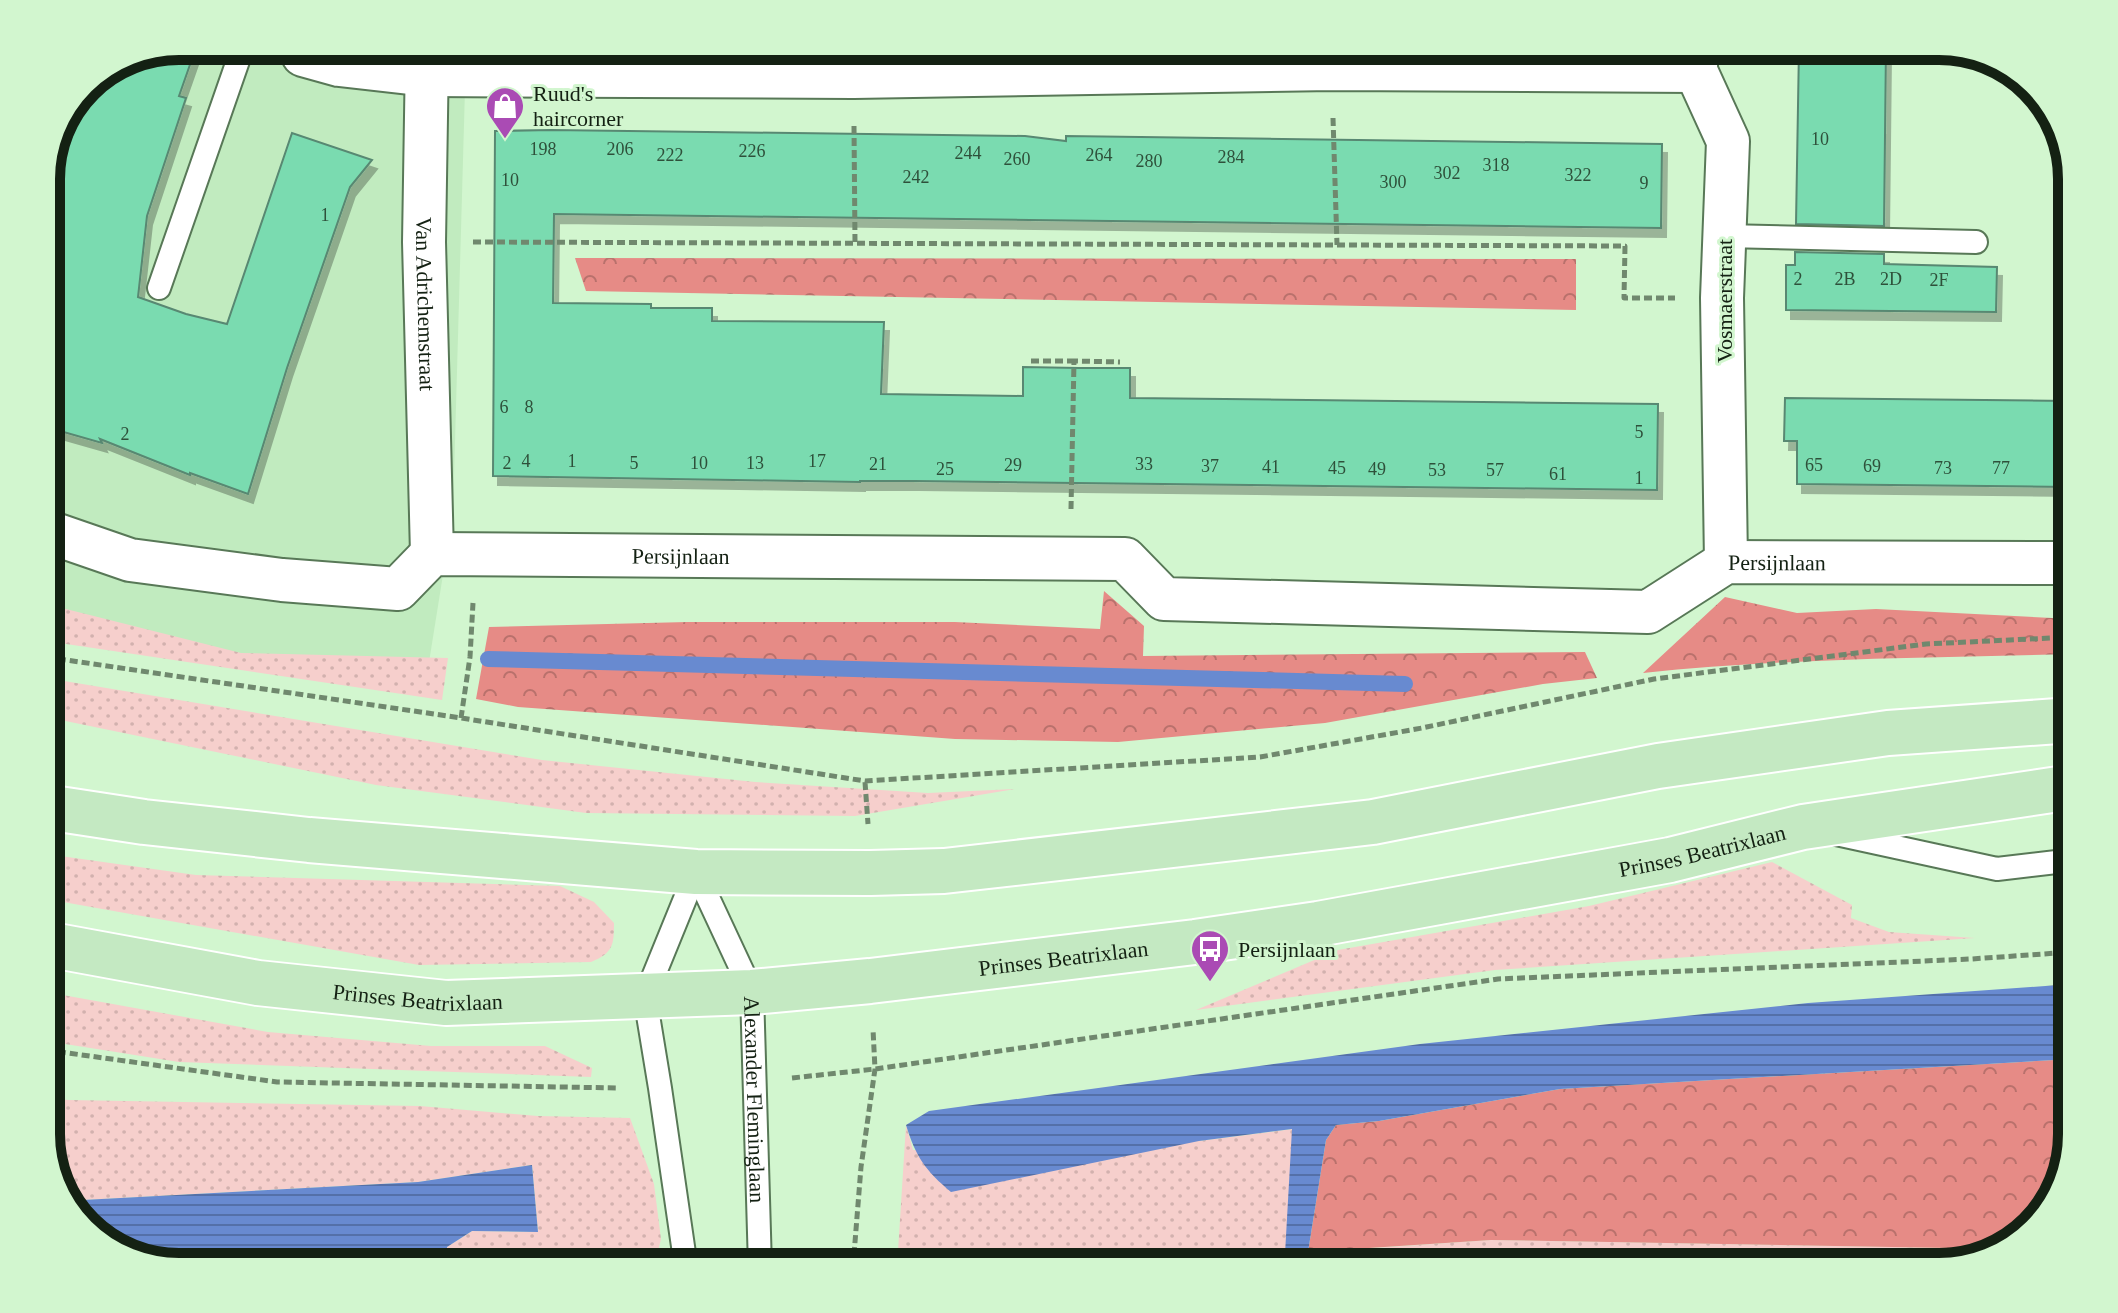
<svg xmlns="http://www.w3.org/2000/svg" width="2118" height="1313" viewBox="0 0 2118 1313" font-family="Georgia,serif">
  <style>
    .built { fill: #c1ebbf }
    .grass { fill: url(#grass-dots) }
    .forest { fill: url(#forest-crowns) }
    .water { fill: url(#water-rules) }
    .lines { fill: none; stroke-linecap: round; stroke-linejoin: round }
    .stream { stroke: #688ad0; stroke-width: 16 }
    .building { fill: #7adbb0; stroke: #588872; stroke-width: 2; filter: url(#shadow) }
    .service-casing { stroke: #587857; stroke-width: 26 }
    .minor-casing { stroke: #587857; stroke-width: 46 }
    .primary-casing { stroke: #fff; stroke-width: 48 }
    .path { stroke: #70886e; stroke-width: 5; stroke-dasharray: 8 4; stroke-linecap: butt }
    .service { stroke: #fff; stroke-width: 22 }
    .minor { stroke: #fff; stroke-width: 42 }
    .primary { stroke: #c4e9c2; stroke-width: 44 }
    .labels { text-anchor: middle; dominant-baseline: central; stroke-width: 6; stroke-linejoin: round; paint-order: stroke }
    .number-label { font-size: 18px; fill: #2e503a }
    .poi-label { font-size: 22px; fill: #142113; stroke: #d2f6cf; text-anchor: start }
    .street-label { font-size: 22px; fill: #142113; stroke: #d2f6cf }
    .rim { fill: none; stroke: #142113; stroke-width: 10 }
  </style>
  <defs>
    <pattern id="grass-dots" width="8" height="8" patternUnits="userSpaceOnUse" patternTransform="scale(2)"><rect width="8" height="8" fill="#f6cfcc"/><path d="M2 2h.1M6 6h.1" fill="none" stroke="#d2b1ae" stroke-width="1.8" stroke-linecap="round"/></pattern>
    <pattern id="forest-crowns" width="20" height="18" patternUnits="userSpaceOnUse" patternTransform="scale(2)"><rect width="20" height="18" fill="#e68b86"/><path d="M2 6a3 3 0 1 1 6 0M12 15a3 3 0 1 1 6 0" fill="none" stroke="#b9716c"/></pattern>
    <pattern id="water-rules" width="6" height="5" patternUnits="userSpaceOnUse" patternTransform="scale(2)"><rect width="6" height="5" fill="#688ad0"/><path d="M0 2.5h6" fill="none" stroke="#5470a8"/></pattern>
    <filter id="shadow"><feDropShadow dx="5" dy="9" stdDeviation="0" flood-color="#0004"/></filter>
  </defs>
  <rect width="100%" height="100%" fill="#d2f6cf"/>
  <path class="built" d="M 466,54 L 453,512 L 426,681 L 229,656 L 46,617 L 46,171 L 85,85 L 129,56 Z"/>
  <path class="grass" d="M 1146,50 L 1143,61 L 957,57 L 952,51 Z
    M 46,604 L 241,653 L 448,658 L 442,700 L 46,641 Z
    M 46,678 L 542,760 L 755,782 L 928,793 L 1015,789 L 855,816 L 586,813 L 376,785 L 46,717 Z
    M 46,854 L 196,875 L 560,886 L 594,902 L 614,923 C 614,945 613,953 591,962 L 419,965 L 46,899 Z
    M 1772,862 L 1852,905 L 1851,918 L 1889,932 L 1975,938 L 1495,970 L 1196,1010 L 1338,950 L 1589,906 Z
    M 46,992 L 268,1032 L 431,1046 L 545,1046 L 592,1068 L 591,1077 L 179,1062 L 46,1041 Z
    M 46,1097 L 68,1100 L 420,1106 L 538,1116 L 630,1118 L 654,1184 L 661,1239 L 654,1267 L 446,1267 L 447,1247 L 472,1231 L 538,1232 L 532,1165 L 418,1182 L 64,1201 L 46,1142 Z
    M 906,1125 L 913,1150 L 1199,1141 L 1293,1129 L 1286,1254 L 1491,1240 L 2006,1249 L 1939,1267 L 897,1267 Z"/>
  <path class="forest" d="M 575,258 L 1576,259 L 1576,310 L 586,291 Z
    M 1104,591 L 1144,626 L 1143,656 L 1585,652 L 1597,678 L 1543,684 L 1325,723 L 1118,742 L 955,739 L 518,707 L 476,699 L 489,627 L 687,622 L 955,622 L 1100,629 Z
    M 1725,597 L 1797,613 L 1876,609 L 2072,619 L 2072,654 C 1929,658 1785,658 1643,673 Z
    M 2072,1059 L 2072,1134 L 2054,1201 L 2006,1249 L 1491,1240 L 1308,1252 L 1326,1140 L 1336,1125 L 1379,1121 L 1560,1089 Z"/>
  <path class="water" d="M 2072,984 L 2072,1059 L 1560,1089 L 1379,1121 L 1336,1125 L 1326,1140 L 1308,1252 L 1285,1254 L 1292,1129 L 1199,1141 L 951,1192 C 925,1170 916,1157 906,1125 L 929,1111 L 1420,1044 L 1808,1003 Z
    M 532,1165 L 538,1232 L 472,1231 L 447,1247 L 446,1267 L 179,1267 L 112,1249 L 64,1201 L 418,1182 Z"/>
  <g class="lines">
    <path class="stream" d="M 488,659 L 1405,684"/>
  </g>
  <path class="building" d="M 1886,46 L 1884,226 L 1796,224 L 1799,47 Z
    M 129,56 L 193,56 L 179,96 L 186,98 L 147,216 L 138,297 L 186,314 L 227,324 L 292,133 L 372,160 L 350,187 L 287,368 L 248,494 L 190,473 L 190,475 L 100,439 L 102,443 L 46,427 L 46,171 L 85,85 Z
    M 551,130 L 1025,136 L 1066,141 L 1066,136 L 1662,144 L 1661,228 L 554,214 L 553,303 L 651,304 L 651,308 L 712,308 L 712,321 L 884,322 L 881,394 L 1023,396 L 1023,367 L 1080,368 L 1130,368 L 1130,398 L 1658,404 L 1657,490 L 914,481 L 860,481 L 860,482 L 493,476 L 495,131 Z
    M 1795,252 L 1884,254 L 1884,264 L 1997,267 L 1996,312 L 1786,310 L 1786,265 L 1795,265 Z
    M 1785,398 L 2072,401 L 2072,487 L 1797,484 L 1797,441 L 1784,441 Z"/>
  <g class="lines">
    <defs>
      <g id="service">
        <path d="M 1724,236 L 1976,242"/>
        <path d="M 159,288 L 240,55"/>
        <path d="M 1836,834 L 1997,869 L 2065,861"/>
        <path id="s1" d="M 696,872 L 752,992 L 760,1267"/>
        <path d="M 686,1267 L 660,1088 L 645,997 L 696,872"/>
      </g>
      <g id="minor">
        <path d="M 1696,47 L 1696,71 L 1728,141 L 1722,298 L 1726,562"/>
        <path id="s2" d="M 427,54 L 424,242 L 432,554"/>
        <path d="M 303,55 L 339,65 L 427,75 L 854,77 L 1332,69 L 1696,71"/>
        <path id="s3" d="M 46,531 L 130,560 L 282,580 L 398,589 L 432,554 L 1125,559 L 1164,599 L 1648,612 L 1726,562 L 2072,563"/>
      </g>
      <g id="primary">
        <path d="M 46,807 L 144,822 L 309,840 L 696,872 L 870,873 L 944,871 L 1373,822 L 1658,766 L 1888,733 L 2072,720"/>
        <path id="s4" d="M 46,944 L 258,983 L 446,1003 L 752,992 L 870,981 L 1195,942 L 1318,924 L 1670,860 L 1803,827 L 2072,787"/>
      </g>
    </defs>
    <use href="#service" class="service-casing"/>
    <use href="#minor" class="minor-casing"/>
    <use href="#primary" class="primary-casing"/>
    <path class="path" d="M 1333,118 L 1337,245
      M 854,126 L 855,243
      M 473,242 L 1625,246 L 1624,298 L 1675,298
      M 1031,361 L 1074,361
      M 1071,509 L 1074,361 L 1120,362
      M 46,657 L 461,718 L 865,781 L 1260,757 L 1422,728 L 1654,679 L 1926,644 L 2072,637
      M 461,718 L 470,657 L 473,603
      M 865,782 L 868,824
      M 46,1050 L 277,1082 L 619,1088
      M 792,1078 L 875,1069 L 1498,979 L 1971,959 L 2072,952
      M 853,1267 L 861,1167 L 875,1069 L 873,1029"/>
    <use href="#service" class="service"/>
    <use href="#minor" class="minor"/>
    <use href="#primary" class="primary"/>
  </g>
  <defs>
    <symbol id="shop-pin" viewBox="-11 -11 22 30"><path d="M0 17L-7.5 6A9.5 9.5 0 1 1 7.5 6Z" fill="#aa4bb4" stroke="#d2f6cf"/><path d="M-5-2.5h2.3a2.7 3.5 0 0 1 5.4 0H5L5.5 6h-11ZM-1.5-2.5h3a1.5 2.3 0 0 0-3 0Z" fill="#fff"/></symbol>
    <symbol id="bus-pin" viewBox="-11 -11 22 30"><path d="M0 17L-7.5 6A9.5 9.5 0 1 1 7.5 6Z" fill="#aa4bb4" stroke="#d2f6cf"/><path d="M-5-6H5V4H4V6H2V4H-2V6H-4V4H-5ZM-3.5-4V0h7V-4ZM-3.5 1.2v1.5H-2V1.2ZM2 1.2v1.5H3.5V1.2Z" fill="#fff"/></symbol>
  </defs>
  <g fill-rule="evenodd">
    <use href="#shop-pin" x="483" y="84" width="44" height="60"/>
    <use href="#bus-pin" x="1188" y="927" width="44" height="60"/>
  </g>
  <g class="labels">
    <g class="number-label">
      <text x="1820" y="139">10</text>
      <text x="543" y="149">198</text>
      <text x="620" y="149">206</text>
      <text x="752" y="151">226</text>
      <text x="968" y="153">244</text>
      <text x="670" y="155">222</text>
      <text x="1099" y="155">264</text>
      <text x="1231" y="157">284</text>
      <text x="1017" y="159">260</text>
      <text x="1149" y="161">280</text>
      <text x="1496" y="165">318</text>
      <text x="1447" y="173">302</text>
      <text x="1578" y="175">322</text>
      <text x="916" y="177">242</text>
      <text x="510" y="180">10</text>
      <text x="1393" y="182">300</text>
      <text x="1644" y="183">9</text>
      <text x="325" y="215">1</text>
      <text x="1798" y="279">2</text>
      <text x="1845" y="279">2B</text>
      <text x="1891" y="279">2D</text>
      <text x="1939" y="280">2F</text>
      <text x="504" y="407">6</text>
      <text x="529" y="407">8</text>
      <text x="1639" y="432">5</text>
      <text x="125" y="434">2</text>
      <text x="526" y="461">4</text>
      <text x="572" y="461">1</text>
      <text x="817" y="461">17</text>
      <text x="507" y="463">2</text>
      <text x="634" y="463">5</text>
      <text x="699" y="463">10</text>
      <text x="755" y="463">13</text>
      <text x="878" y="464">21</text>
      <text x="1144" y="464">33</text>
      <text x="1013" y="465">29</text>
      <text x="1814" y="465">65</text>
      <text x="1210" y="466">37</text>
      <text x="1872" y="466">69</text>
      <text x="1271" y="467">41</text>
      <text x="1337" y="468">45</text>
      <text x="1943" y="468">73</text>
      <text x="2001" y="468">77</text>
      <text x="945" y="469">25</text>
      <text x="1377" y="469">49</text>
      <text x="1437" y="470">53</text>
      <text x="1495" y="470">57</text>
      <text x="1558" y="474">61</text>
      <text x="1639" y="478">1</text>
    </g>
    <g class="poi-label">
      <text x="533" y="93">Ruud's<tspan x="533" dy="25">haircorner</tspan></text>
      <text x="1238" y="949">Persijnlaan</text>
    </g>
    <g class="street-label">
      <text transform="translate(1724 301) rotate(-90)">Vosmaerstraat</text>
      <text stroke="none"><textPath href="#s2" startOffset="250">Van Adrichemstraat</textPath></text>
      <text stroke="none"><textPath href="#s3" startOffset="656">Persijnlaan</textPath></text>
      <text stroke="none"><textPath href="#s3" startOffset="1784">Persijnlaan</textPath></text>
      <text stroke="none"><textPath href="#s4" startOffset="1672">Prinses Beatrixlaan</textPath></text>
      <text stroke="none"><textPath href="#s4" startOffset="1024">Prinses Beatrixlaan</textPath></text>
      <text stroke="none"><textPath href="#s4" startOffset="376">Prinses Beatrixlaan</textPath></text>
      <text stroke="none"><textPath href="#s1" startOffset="240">Alexander Fleminglaan</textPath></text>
    </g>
  </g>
  <path d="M0 0H2118V1313H0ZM179 60H1939A119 119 0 0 1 2058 179V1134A119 119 0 0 1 1939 1253H179A119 119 0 0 1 60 1134V179A119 119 0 0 1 179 60Z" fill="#d2f6cf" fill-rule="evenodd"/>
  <path class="rim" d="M179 60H1939A119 119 0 0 1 2058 179V1134A119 119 0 0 1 1939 1253H179A119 119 0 0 1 60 1134V179A119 119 0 0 1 179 60Z"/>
</svg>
